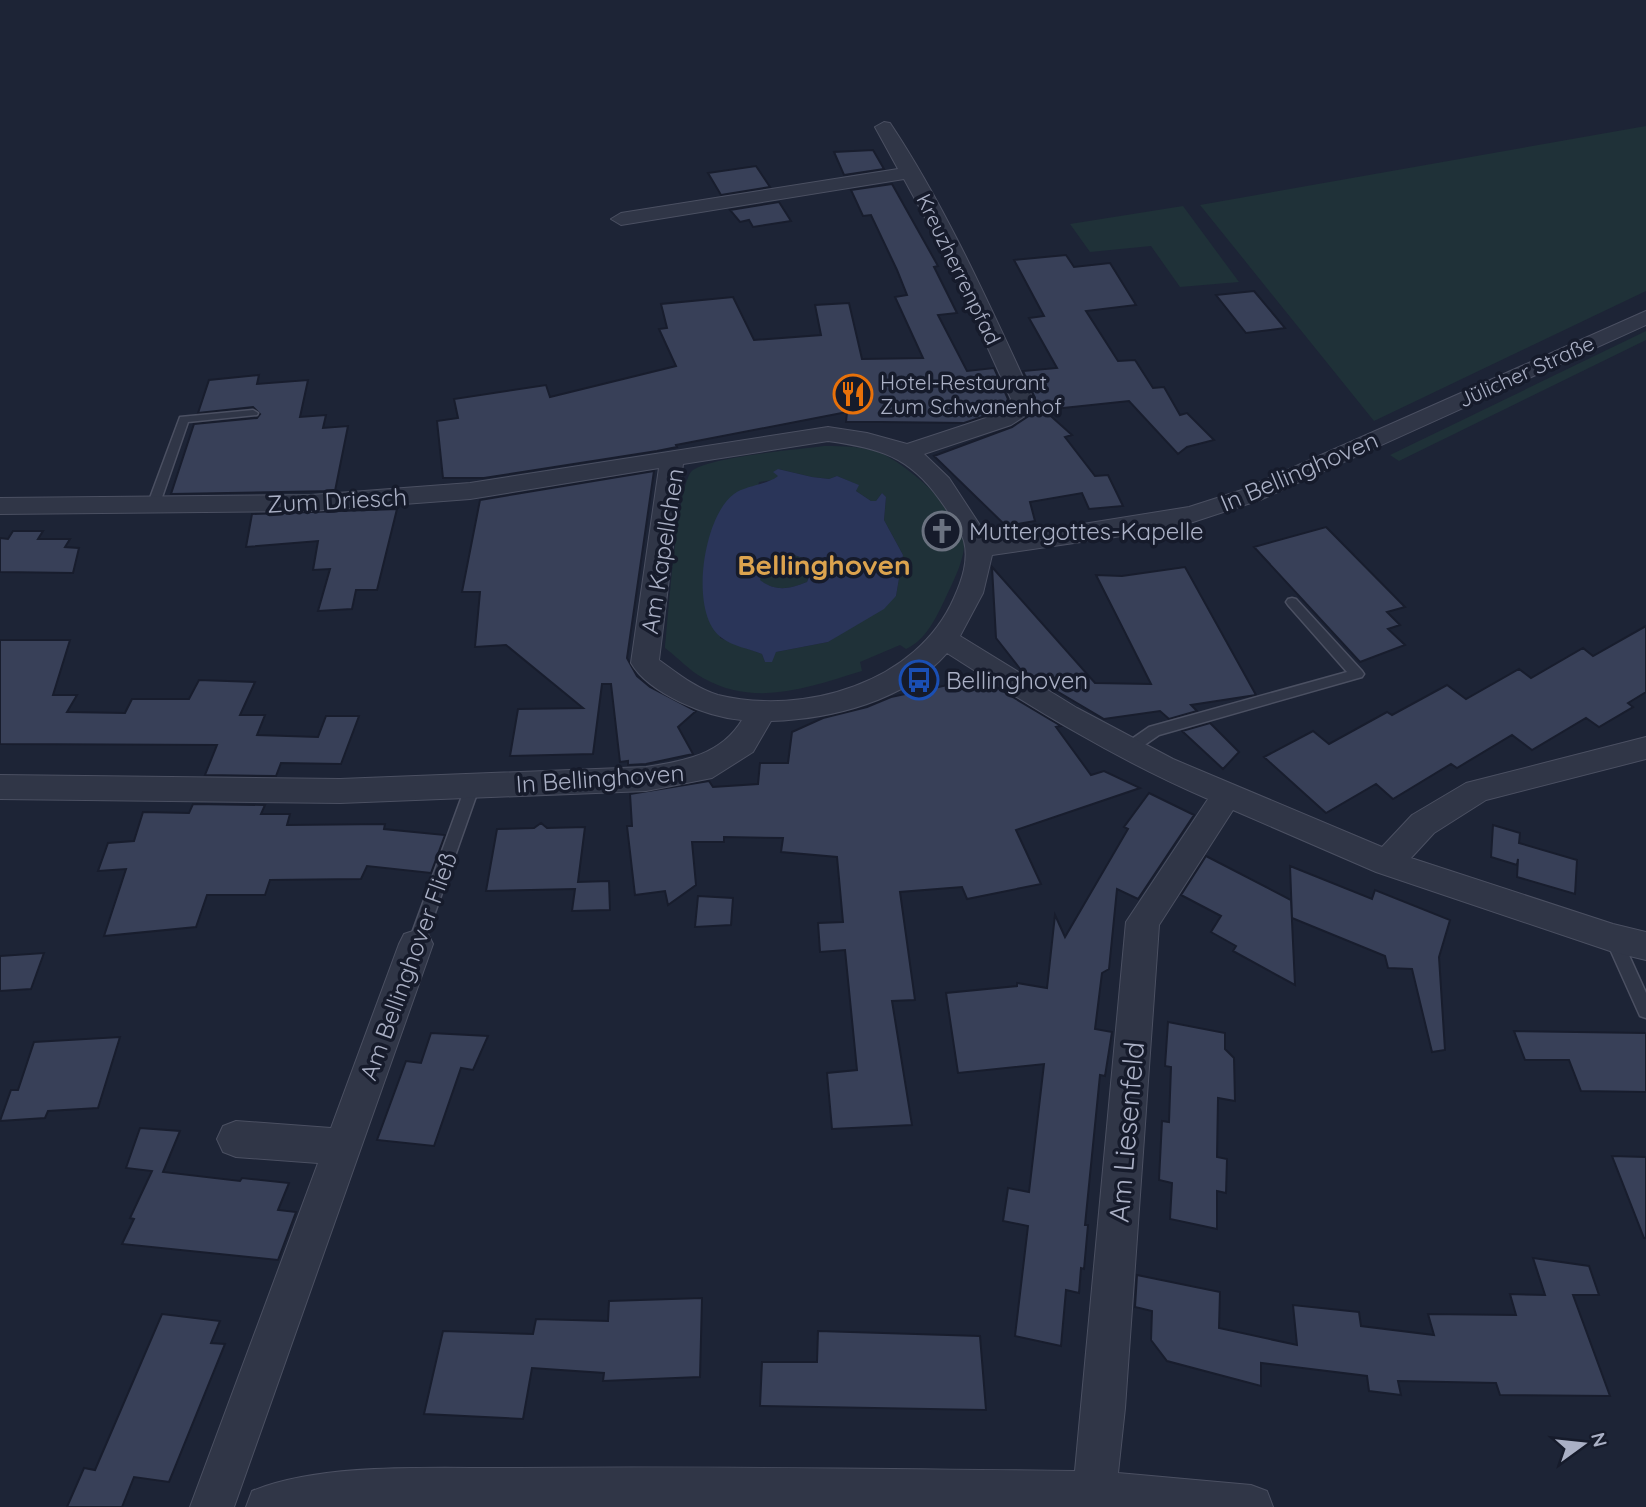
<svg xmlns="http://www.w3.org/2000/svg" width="1646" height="1507" viewBox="0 0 1646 1507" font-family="Quicksand,sans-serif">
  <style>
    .green { fill: #1f3138; fill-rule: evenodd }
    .water { fill: #2a3559; fill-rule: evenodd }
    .building { fill: #384058; stroke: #181d2d; stroke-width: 2 }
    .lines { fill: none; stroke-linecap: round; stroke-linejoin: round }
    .service-casing { stroke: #4b5062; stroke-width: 3 }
    .minor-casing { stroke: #4b5062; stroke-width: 2 }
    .service { fill: #303647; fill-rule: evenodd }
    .minor { fill: #303647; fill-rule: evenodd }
    .labels { text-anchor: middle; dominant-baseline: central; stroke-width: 7; stroke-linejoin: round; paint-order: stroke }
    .far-street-label { font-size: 21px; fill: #aab0c5; stroke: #161b2b }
    .far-poi-label { font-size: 21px; fill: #aab0c5; stroke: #161b2b; text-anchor: start }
    .street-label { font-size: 24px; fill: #aab0c5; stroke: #161b2b }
    .poi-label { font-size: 24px; fill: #aab0c5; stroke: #161b2b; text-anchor: start }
    .quarter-label { font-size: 28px; font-weight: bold; fill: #dca34e; stroke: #161b2b }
    .near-street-label { font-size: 28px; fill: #aab0c5; stroke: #161b2b }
  </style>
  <rect width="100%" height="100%" fill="#1d2436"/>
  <path class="green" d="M 1646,126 L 1646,291 L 1374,421 L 1200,205 Z
    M 1183,206 L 1239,282 L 1180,287 L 1151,246 L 1090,252 L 1070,224 Z
    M 1646,331 L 1646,340 L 1399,461 L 1390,455 Z
    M 824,446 C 844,446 864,446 883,454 C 908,466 970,517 964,548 C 962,565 952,584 945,599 C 936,618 926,640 906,649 L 900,645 L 860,662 L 862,671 C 809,687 756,708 703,678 C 690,671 677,657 665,648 C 668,621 677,480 693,470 C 715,456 795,450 824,446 ZM 778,469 L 812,477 L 829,479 L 837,476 L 858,485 L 856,491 L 871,501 L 876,501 L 882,493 L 886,497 L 884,520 L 903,555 L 896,596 L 828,642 L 776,652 L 765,662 L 762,654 L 720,638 L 759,482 L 773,480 L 779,476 Z
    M 778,554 L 791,554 L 806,559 L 811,572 L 807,582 C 789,589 776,592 759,580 L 763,564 Z"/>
  <path class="water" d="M 778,469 L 812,477 L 829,479 L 837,476 L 859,485 L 856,491 L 871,501 L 876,501 L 882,493 L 886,497 L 884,520 L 903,555 L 896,596 L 884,609 L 828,642 L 776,652 L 772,662 L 765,662 L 762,654 C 750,649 732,646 722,638 C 688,615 703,516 734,494 C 747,485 767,485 778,476 L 773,472 ZM 778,554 L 791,554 L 806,559 L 811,572 L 807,582 C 789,589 776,592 760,580 L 764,564 Z"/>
  <path class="building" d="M 873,150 L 884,169 L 844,175 L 834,152 Z
    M 756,166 L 770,187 L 721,195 L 708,173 Z
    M 892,184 L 938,266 L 934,267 L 957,313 L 938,315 L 967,371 L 994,368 L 1008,399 L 1005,405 L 994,413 L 964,423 L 881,422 L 846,422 L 847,412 L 676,445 L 677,447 L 657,451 L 484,478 L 443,478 L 437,421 L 458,418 L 454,399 L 546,385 L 550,397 L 676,366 L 659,329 L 667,328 L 661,304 L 733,297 L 754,340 L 821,335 L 815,305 L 849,303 L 862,359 L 923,358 L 895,297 L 907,295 L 897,270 L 871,215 L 863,216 L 851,190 Z
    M 779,202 L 791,221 L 753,227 L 749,220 L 740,222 L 730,210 Z
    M 1066,255 L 1074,267 L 1110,263 L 1136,305 L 1086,311 L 1118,361 L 1135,360 L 1153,388 L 1164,387 L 1180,415 L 1187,413 L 1214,440 L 1187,447 L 1178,454 L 1129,401 L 1044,410 L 1072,435 L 1065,437 L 1095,476 L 1108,475 L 1123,506 L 1089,509 L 1082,493 L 1030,502 L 1035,521 L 1006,526 L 934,456 L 1012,427 L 1027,417 L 1035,398 L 1023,371 L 1057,368 L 1029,318 L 1044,316 L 1014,260 Z
    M 1254,291 L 1285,328 L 1246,333 L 1216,295 Z
    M 259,375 L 257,384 L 308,380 L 300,417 L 326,415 L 323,428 L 348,426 L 335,491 L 171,494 L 194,424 L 257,418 L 260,414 L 253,407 L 198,413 L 209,380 Z
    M 654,471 L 627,658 L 637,676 L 650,687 L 696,711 L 678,727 L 693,754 L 646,764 L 628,765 L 628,761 L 620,762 L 611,684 L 602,684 L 593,754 L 510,756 L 518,709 L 583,708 L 506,645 L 475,647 L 480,592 L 462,592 L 480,500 Z
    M 397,509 L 377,590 L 356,590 L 352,609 L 318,611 L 330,569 L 313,570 L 318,541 L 246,547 L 252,514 Z
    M 1326,527 L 1405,607 L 1387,612 L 1400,625 L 1388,629 L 1405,645 L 1360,662 L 1254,547 Z
    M 13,531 L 43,531 L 38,539 L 70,539 L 65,547 L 79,548 L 73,573 L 0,572 L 0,538 L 8,539 Z
    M 992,567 L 1095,683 L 1151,684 L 1096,575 L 1122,576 L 1185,567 L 1256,695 L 1191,705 L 1197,711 L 1169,719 L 1160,711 L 1104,719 L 1021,670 L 996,638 Z
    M 1646,626 L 1646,692 L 1628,703 L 1633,707 L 1599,727 L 1586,718 L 1532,750 L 1512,735 L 1457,768 L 1451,764 L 1393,799 L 1376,784 L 1326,813 L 1264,757 L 1313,731 L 1329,744 L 1387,712 L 1392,715 L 1447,685 L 1466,699 L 1519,669 L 1531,678 L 1583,648 L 1593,656 Z
    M 0,640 L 70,640 L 53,695 L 77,695 L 67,712 L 125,713 L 132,699 L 189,699 L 199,680 L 255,682 L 240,715 L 265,715 L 257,735 L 318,737 L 326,716 L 359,716 L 341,764 L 281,763 L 276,776 L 205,775 L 217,745 L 0,744 Z
    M 981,678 L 1061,726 L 1056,727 L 1091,775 L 1104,771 L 1140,788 L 1016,830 L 1041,884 L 967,899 L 962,887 L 900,892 L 915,1000 L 892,1001 L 912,1125 L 832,1129 L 827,1073 L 857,1070 L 845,950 L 820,952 L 818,923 L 843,922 L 837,857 L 781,852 L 783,838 L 724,837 L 724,842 L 692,842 L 696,885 L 668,905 L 665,891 L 635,895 L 627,826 L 632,826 L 630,794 L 709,781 L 713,787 L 758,784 L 760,763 L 788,763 L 792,732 L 823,718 L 867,707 L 891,697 Z
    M 1210,723 L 1239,752 L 1223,769 L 1182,731 Z
    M 1149,793 L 1194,815 L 1138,899 L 1117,889 L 1109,969 L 1102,973 L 1095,1029 L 1112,1032 L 1105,1076 L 1100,1075 L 1085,1225 L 1088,1225 L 1084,1269 L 1081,1268 L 1079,1293 L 1066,1290 L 1061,1346 L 1015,1336 L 1028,1226 L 1003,1221 L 1008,1188 L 1029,1192 L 1044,1064 L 958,1073 L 946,993 L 1017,986 L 1017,983 L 1047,988 L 1055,915 L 1065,937 L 1128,829 L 1124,827 Z
    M 193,804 L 265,805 L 261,814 L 290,814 L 287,825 L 385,824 L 384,829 L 445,835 L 431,873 L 367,866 L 361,879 L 270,880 L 265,895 L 207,895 L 196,927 L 104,936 L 126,869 L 98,871 L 108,843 L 134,841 L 143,812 L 189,813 Z
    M 541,823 L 547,828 L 585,827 L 578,882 L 609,881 L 610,910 L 572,911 L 575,889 L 486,891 L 497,829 L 534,828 Z
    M 1493,825 L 1520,833 L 1519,843 L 1577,860 L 1575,894 L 1517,877 L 1518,859 L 1517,865 L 1491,857 Z
    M 1206,856 L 1291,900 L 1295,985 L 1233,951 L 1236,946 L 1211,932 L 1221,916 L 1181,895 Z
    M 1290,866 L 1372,899 L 1375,890 L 1450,920 L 1439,957 L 1445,1050 L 1432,1052 L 1412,969 L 1388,968 L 1385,956 L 1292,918 Z
    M 698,896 L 733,898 L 731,925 L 695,927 Z
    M 44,953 L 31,989 L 0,991 L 0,956 Z
    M 1168,1022 L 1225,1033 L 1225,1049 L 1234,1058 L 1235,1101 L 1218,1098 L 1217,1157 L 1227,1159 L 1226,1193 L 1217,1191 L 1217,1229 L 1170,1219 L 1172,1183 L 1159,1180 L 1162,1121 L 1169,1122 L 1171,1067 L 1165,1066 Z
    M 1514,1031 L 1646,1033 L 1646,1092 L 1581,1091 L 1569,1060 L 1525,1060 Z
    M 431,1033 L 488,1036 L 473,1070 L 461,1068 L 434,1146 L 377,1140 L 406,1061 L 421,1063 Z
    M 120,1037 L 98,1108 L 48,1111 L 45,1118 L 0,1121 L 11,1090 L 18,1090 L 34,1042 Z
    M 140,1128 L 180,1131 L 163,1172 L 240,1181 L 242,1178 L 289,1183 L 278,1210 L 296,1212 L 278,1260 L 122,1244 L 134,1219 L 130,1218 L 152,1171 L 126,1168 Z
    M 1612,1156 L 1646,1157 L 1646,1238 L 1644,1238 Z
    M 1533,1258 L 1589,1266 L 1599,1295 L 1573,1295 L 1610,1396 L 1500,1395 L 1496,1383 L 1398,1381 L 1401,1395 L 1369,1391 L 1367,1376 L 1261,1363 L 1261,1386 L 1167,1361 L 1151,1340 L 1152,1311 L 1135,1307 L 1137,1275 L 1220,1292 L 1219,1328 L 1297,1345 L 1293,1305 L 1359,1312 L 1361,1326 L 1434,1335 L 1428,1314 L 1516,1315 L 1510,1294 L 1545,1295 Z
    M 702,1298 L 700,1377 L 603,1381 L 604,1373 L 532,1368 L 523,1419 L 424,1414 L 443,1331 L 533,1334 L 536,1319 L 608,1321 L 609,1301 Z
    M 162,1314 L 220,1321 L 211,1343 L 225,1344 L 169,1482 L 134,1477 L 122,1507 L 67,1507 L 84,1468 L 95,1470 Z
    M 818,1331 L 980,1336 L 986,1410 L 760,1406 L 762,1362 L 817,1362 Z"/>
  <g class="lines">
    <defs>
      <path id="service" d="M 253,410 L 258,413 L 257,415 L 188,422 L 159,506 L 153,510 L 149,509 L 147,506 L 180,417 Z
        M 1292,598 L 1296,599 L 1362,671 L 1364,674 L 1362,677 L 1159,735 L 1133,753 L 1123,753 L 1121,749 L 1123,745 L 1149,727 L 1347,672 L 1288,605 L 1286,602 L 1288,599 Z
        M 473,779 L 478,781 L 480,785 L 424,944 L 422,949 L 416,951 L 410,949 L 408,944 L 466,785 L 468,781 Z
        M 1613,931 L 1619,933 L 1646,993 L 1646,1018 L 1640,1016 L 1605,938 L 1607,933 Z"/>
      <path id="minor" d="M 884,122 L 890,123 C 946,207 990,306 1033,399 L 1025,416 L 1011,425 L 924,454 L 949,478 L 989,539 L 1189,507 L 1242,490 L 1646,311 L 1646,325 L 1260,500 L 1193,522 L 1115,537 L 992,555 L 983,593 L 960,636 L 1077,708 L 1173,759 L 1382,847 L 1412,815 L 1466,783 L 1646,737 L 1646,759 L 1486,800 L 1434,833 L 1411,858 L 1613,924 L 1646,932 L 1646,960 L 1613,952 L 1376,872 L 1233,810 L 1159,925 L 1125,1408 L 1118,1473 L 1251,1485 L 1267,1491 L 1273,1507 L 246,1507 L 252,1491 C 326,1461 439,1469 519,1468 C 704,1466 889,1469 1075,1471 L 1126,922 L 1208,799 C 1115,759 1031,707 947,653 C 905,701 832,719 771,721 L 753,752 L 712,778 L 646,791 L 340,803 L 0,799 L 0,775 L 340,779 L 646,767 C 684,761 721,755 742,720 C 707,717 649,694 631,663 L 659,468 L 470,499 L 311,511 L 0,514 L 0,498 L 311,495 L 470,483 L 828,427 L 867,433 L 907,444 L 995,415 L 1007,407 L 1011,399 L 948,260 L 904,179 L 621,225 L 611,219 L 621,213 L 898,169 L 875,127 ZM 828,441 C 879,448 909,456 940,500 C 949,513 959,526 964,541 C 969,560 962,580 954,598 C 917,683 804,716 718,695 C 697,689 677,673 659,660 L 683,464 Z
        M 416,930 L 428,934 L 433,944 L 234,1507 L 190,1507 L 318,1163 L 236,1157 L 223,1152 L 217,1139 L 223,1126 L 236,1121 L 331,1128 L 399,944 L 404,934 Z"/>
    </defs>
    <use href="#service" class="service-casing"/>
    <use href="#minor" class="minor-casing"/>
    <use href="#service" class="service"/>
    <use href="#minor" class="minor"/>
  </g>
  <defs>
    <symbol id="restaurant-ring" viewBox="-11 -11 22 22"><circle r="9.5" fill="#161b2b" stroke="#e8710a" stroke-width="1.5"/><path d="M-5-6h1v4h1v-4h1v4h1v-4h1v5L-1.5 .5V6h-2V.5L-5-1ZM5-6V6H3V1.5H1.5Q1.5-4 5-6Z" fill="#e8710a"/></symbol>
    <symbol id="church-ring" viewBox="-11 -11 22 22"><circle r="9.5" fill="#161b2b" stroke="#6b7280" stroke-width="1.5"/><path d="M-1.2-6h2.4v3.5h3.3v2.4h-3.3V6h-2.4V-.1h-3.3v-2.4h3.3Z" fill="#6b7280"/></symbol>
    <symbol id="bus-ring" viewBox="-11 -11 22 22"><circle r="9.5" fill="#161b2b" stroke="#1a4fb4" stroke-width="1.5"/><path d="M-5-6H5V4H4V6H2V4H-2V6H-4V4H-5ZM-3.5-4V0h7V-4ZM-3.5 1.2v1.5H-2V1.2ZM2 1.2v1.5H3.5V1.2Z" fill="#1a4fb4"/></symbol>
  </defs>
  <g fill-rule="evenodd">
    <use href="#restaurant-ring" x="831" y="372" width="44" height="44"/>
    <use href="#church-ring" x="920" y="509" width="44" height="44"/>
    <use href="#bus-ring" x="897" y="658" width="44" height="44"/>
  </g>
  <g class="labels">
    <g class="far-street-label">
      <text transform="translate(959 269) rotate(64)">Kreuzherrenpfad</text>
      <text transform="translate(1526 371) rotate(-24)">Jülicher Straße</text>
    </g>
    <g class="far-poi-label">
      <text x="880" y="382">Hotel-Restaurant<tspan x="880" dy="24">Zum Schwanenhof</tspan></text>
    </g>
    <g class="street-label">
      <text transform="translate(1299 471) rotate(-23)">In Bellinghoven</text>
      <text transform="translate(337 500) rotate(-3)">Zum Driesch</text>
      <text transform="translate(662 551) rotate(-81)">Am Kapellchen</text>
      <text transform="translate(600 778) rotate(-4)">In Bellinghoven</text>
      <text transform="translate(408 966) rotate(-70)">Am Bellinghover Fließ</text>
    </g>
    <g class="poi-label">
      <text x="969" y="531">Muttergottes-Kapelle</text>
      <text x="946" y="680">Bellinghoven</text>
    </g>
    <g class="quarter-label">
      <text x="824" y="564">Bellinghoven</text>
    </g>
    <g class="near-street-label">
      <text transform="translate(1126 1132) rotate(-85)">Am Liesenfeld</text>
    </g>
  </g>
  <g transform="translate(1583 1444) rotate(75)" stroke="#161b2b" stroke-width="5" paint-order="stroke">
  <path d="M0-5L12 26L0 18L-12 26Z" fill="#aab0c5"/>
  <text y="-10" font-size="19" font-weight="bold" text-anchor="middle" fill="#aab0c5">N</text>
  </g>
</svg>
